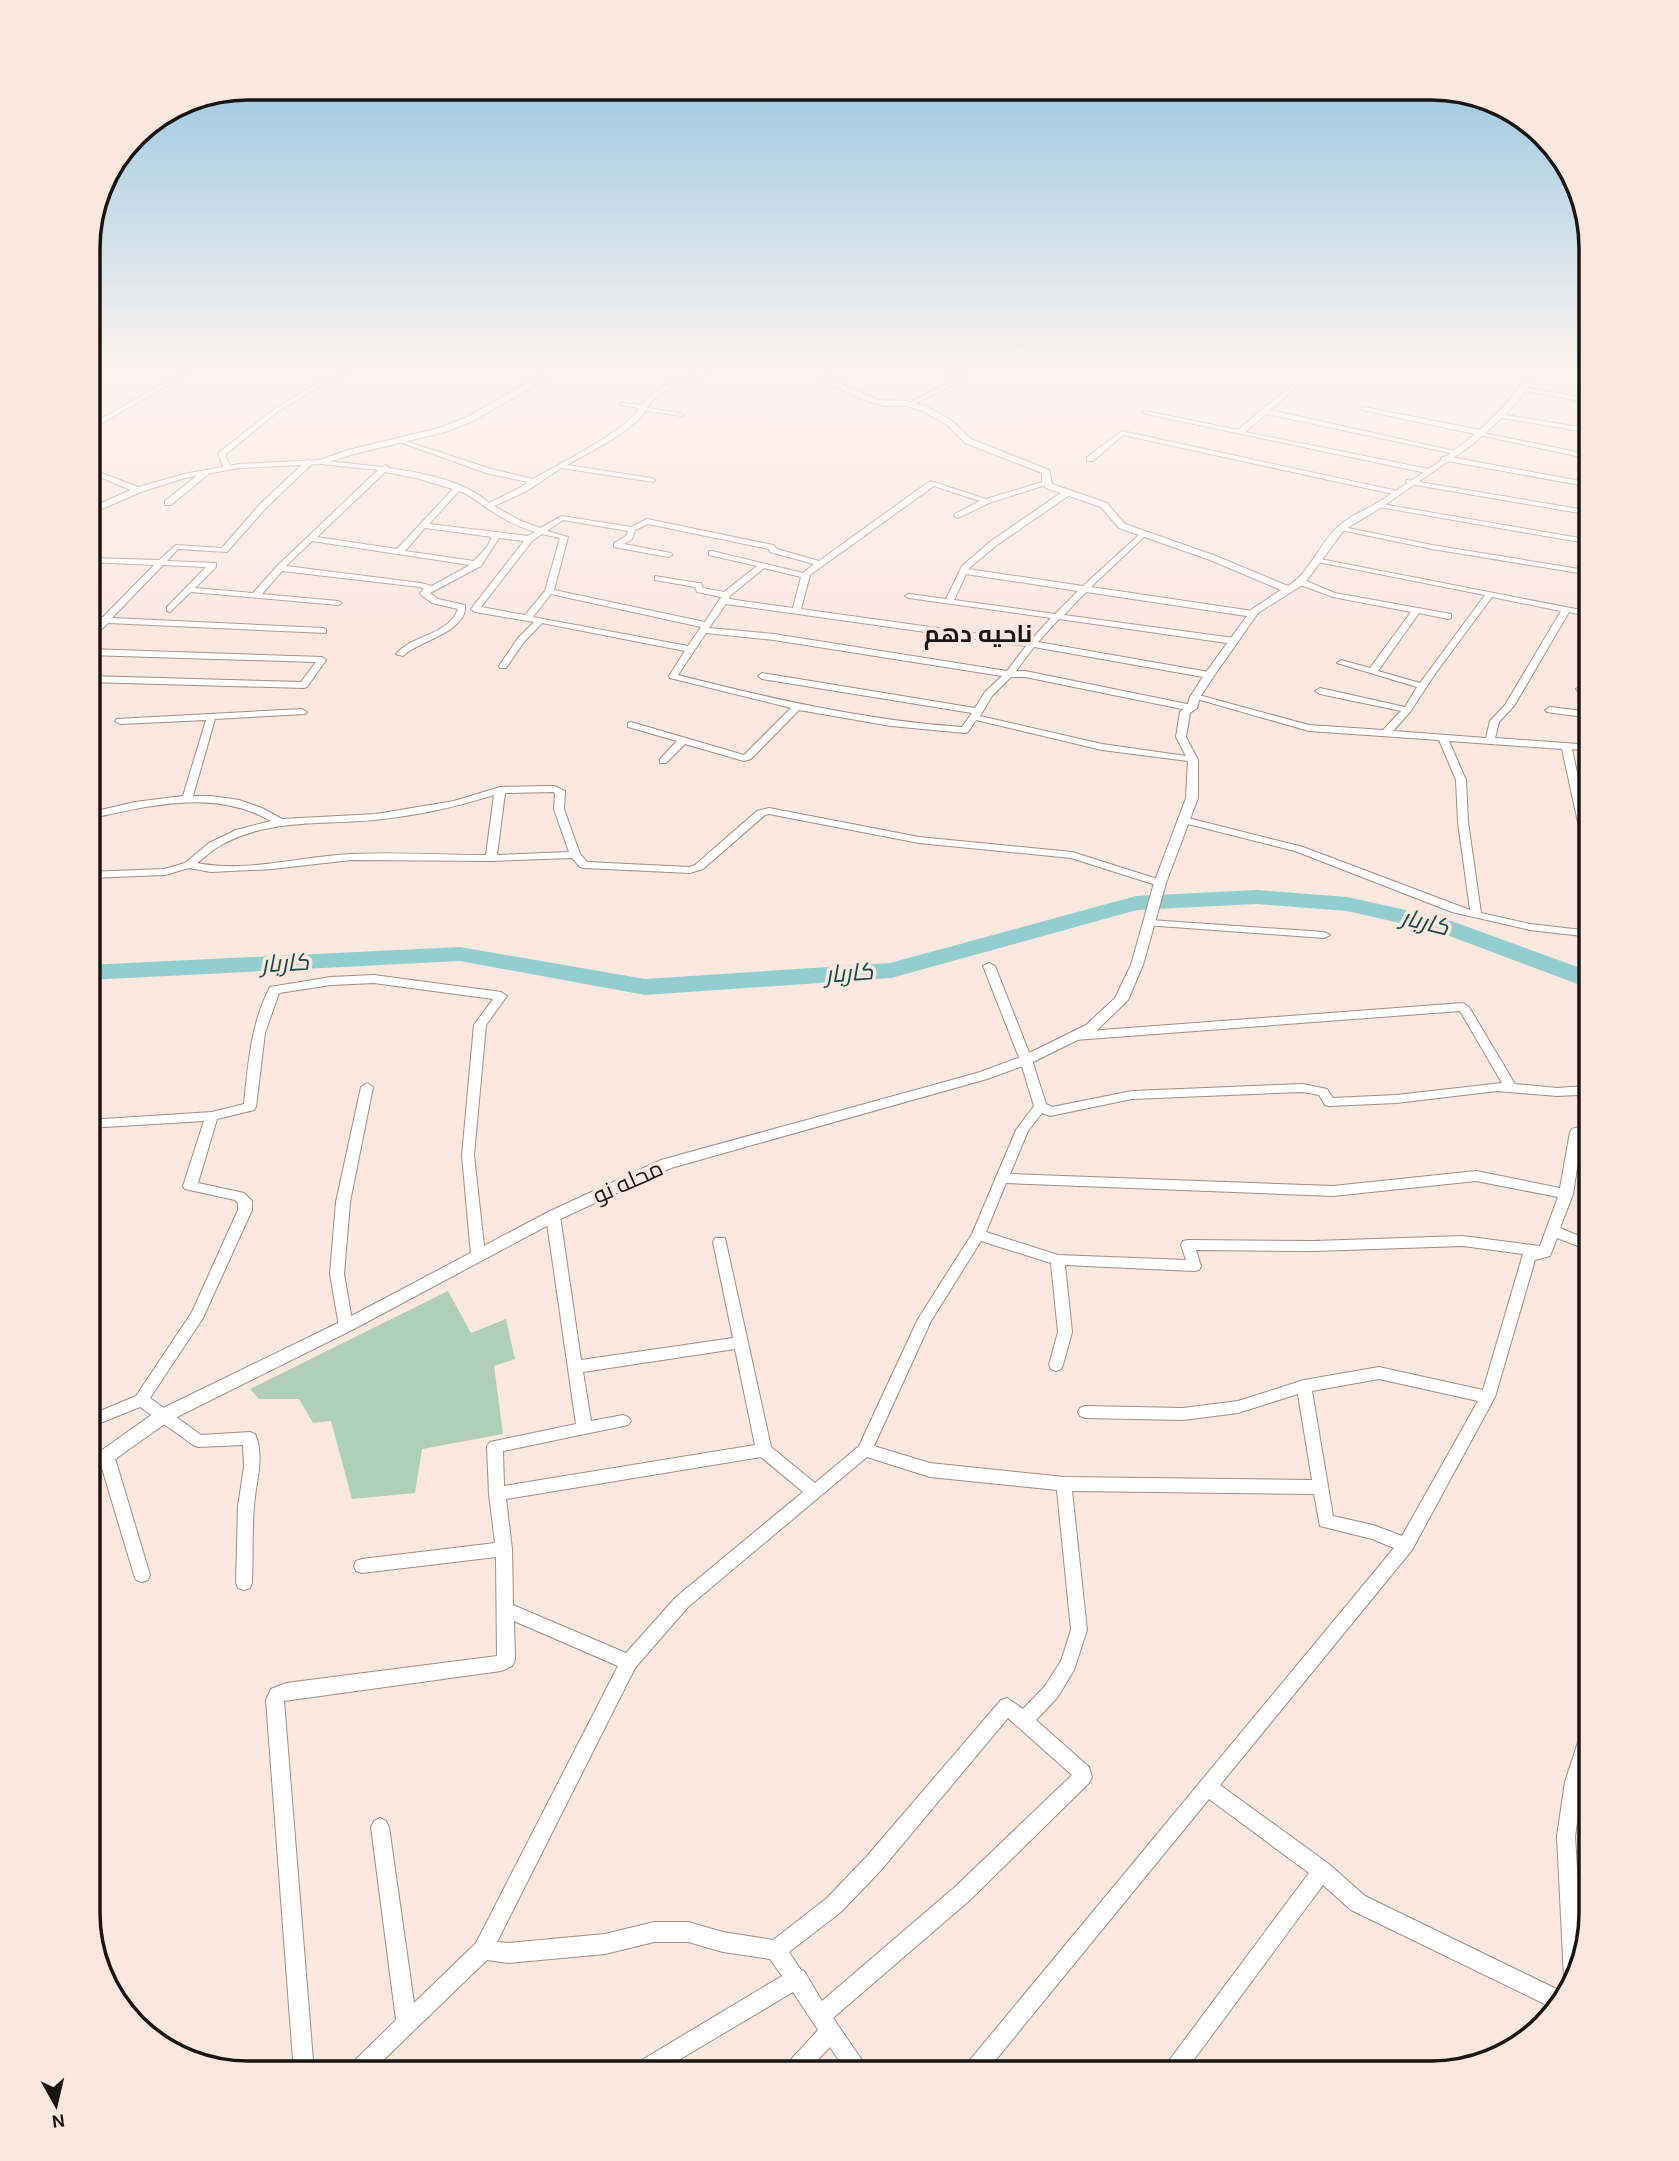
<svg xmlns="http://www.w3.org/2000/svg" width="1679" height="2161" viewBox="0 0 1679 2161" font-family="Karla,Cairo,sans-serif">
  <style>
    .green { fill: #afcfb6 }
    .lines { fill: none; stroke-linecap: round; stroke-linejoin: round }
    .river { fill: #92cecf; fill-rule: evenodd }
    .minor-casing { stroke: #a08e86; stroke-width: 2 }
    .tertiary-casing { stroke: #a08e86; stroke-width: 2 }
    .minor { fill: #fff; fill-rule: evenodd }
    .tertiary { fill: #fff; fill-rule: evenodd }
    .labels { text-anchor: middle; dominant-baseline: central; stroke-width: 7; stroke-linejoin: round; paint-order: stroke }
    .street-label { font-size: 23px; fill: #1b1512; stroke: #fae7dd }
    .far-district-label { font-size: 24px; font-weight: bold; fill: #1b1512; stroke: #fae7dd }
    .water-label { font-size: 24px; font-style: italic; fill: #144a4b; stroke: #fae7dd }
    .rim { fill: none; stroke: #1b1512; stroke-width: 3.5 }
  </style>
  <rect width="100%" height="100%" fill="#fae7dd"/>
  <path class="green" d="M 448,1291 L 471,1333 L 506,1319 L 515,1359 L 494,1366 L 503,1434 L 422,1449 L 415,1493 L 352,1499 L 331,1421 L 313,1423 L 299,1399 L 259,1399 L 250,1389 Z"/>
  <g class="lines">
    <path class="river" d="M 1257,890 L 1347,897 L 1446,919 L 1591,972 L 1591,989 L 1439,932 L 1347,911 L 1257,904 L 1137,910 L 891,978 L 645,995 L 460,961 L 88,980 L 88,965 L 460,947 L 645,979 L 890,963 L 1136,896 Z"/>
    <defs>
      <path id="minor" d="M 187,370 L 194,370 L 88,431 L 88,426 Z
        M 349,370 L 356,370 L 313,390 L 276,413 L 225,455 L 231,468 L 224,470 L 218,453 L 272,411 L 309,388 Z
        M 705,370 L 712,370 C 693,382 659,387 647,408 L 680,413 L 683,415 L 682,416 L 645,411 C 635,430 586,454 567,465 L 651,478 L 655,480 L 654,482 L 561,468 L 527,491 L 494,506 L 519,520 L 540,528 L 562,516 L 631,527 L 647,519 L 773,545 L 777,549 L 819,561 L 930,481 L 986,499 L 1049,480 L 1049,484 L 989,503 L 958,518 L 954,516 L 955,514 L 980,501 L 934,486 L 810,575 L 801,609 L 1030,641 L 1051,618 L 909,598 L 905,596 L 909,594 L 946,599 L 962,566 L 991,541 L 1065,490 L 1071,490 L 1071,494 L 997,545 L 968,569 L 1083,586 L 1142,532 L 1145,532 L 1145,536 L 1091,587 L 1253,611 L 1257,614 L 1253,617 L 1086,592 L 1064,615 L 1234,638 L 1238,641 L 1234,644 L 1059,619 L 1038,642 L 1209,672 L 1213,675 L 1209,678 L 1034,647 L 1016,671 L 1025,671 L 1192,705 L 1197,708 L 1192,711 L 1025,677 L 1011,677 L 992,696 L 980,716 L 1102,744 L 1193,757 L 1198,760 L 1196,762 L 1102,750 L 976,720 L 968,732 L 965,733 L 891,726 L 799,710 L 751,759 L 744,761 L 685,744 L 666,763 L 660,763 L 660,759 L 677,741 L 628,727 L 628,723 L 631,722 L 744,755 L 791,708 L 670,678 L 669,676 L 685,651 L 542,623 L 524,642 L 506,668 L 500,668 L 499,666 L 518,638 L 534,622 L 475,612 L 471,609 L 524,541 L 499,538 L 481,566 L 430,593 L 438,599 L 465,605 C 468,632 418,641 403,656 L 396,654 C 413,634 448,636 458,609 L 432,603 L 421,595 L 420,593 L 424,589 L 420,587 L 282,571 L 262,594 L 338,601 L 342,603 L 338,605 L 191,592 L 170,612 L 167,611 L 167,607 L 206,567 L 163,565 L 112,618 L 323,628 L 326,629 L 326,633 L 108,623 L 91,640 L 88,641 L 88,633 L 99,622 L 88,621 L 88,617 L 103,617 L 154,565 L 88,562 L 88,558 L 159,560 L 176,545 L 222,548 L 260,504 L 307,460 L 314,462 L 266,508 L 227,552 L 178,549 L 167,561 L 216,563 L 216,567 L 195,588 L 253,593 L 277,566 L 378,470 L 321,464 L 317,462 L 318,460 L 382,467 L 386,465 L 389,468 C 422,473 464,480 489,503 L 521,487 L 528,482 L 486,473 L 394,440 L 399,439 L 491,469 L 533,479 C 557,465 628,430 639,408 L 620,405 L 620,403 L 641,405 C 654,386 685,378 705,370 ZM 385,472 L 416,478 L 453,489 L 397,549 L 317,537 ZM 459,491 C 473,496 481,505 493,512 C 506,521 520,527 535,532 L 528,536 L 429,524 ZM 563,520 L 628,531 L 626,536 L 614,543 L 614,547 L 668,557 L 672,555 L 671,553 L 624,544 L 632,539 L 635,530 L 648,524 L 769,549 L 770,552 L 814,564 L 803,573 L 712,551 L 709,551 L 709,555 L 757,566 L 724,592 L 703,588 L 701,583 L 698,583 L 655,576 L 655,580 L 695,587 L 697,592 L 721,597 L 705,622 L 554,590 L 568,537 L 547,531 ZM 425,528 L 426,528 L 492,537 L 487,547 L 474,561 L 405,551 ZM 542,534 L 560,538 L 545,591 L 525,615 L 481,607 L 532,541 ZM 312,541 L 470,565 L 432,586 L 421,583 L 286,566 ZM 764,568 L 801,577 L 793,608 L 729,599 L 730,596 ZM 966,574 L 1078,591 L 1055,614 L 954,600 ZM 551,594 L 701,627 L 688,646 L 533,617 ZM 726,604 L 1026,646 L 1007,671 L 774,634 L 709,628 ZM 706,633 L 774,640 L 1002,676 L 985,692 L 975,708 L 762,673 L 758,676 L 762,679 L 972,713 L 962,727 C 865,720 772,699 678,675 Z
        M 946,370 L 953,370 L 967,377 L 913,405 L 909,405 L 909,403 L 959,377 Z
        M 1292,386 L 1294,387 L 1294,389 L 1270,410 L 1459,452 L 1455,454 L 1266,414 L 1245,432 L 1429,469 L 1430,471 L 1426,473 L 1142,413 L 1145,411 L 1238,430 L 1261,410 Z
        M 1523,387 L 1591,399 L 1591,403 L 1521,390 L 1521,388 Z
        M 1364,407 L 1481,430 L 1484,433 L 1591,455 L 1591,459 L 1362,410 L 1362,408 Z
        M 1499,414 L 1591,429 L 1591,433 L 1497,417 L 1496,416 Z
        M 1122,431 L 1393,490 L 1397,492 L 1393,494 L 1123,435 L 1093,461 L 1087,461 L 1087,457 Z
        M 1445,456 L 1591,483 L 1591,487 L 1442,460 L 1441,458 Z
        M 88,468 L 141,488 L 142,490 L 135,492 L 88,472 Z
        M 204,470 L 211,472 L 171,505 L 165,505 L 165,501 Z
        M 1407,480 L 1591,511 L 1591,515 L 1410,484 L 1406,482 Z
        M 1376,503 L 1591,540 L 1591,544 L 1379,507 L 1376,507 Z
        M 1338,526 L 1432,545 L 1591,571 L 1591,575 L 1432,549 L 1341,530 L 1338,530 Z
        M 1315,558 L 1591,612 L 1591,617 L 1569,612 L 1514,706 L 1499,722 L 1495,738 L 1591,745 L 1591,751 L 1572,749 L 1591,838 L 1591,862 L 1586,859 L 1562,749 L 1449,741 L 1466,780 L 1468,822 L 1481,913 L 1530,924 L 1591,931 L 1591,937 L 1530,930 L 1452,912 L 1295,851 L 1180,822 L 1180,818 L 1184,817 L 1303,847 L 1470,910 L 1458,822 L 1456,780 L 1439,740 L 1309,731 L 1190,697 L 1195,694 L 1309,725 L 1383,730 L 1401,711 L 1320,694 L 1315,691 L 1320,688 L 1405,707 L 1417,687 L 1337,663 L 1341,660 L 1370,668 L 1411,612 L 1333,597 L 1298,584 L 1298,580 L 1304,580 L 1335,593 L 1451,614 L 1451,618 L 1448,619 L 1419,613 L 1378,671 L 1420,683 L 1485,595 L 1318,562 L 1315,562 ZM 1492,597 L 1561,611 L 1505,705 L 1490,721 L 1486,738 L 1393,731 L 1410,712 L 1435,674 Z
        M 88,649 L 322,657 L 326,660 L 307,687 L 304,688 L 88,682 L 88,676 L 301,682 L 316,662 L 88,655 Z
        M 1581,686 L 1591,688 L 1591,694 L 1578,691 L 1576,689 Z
        M 1550,707 L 1591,712 L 1591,718 L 1547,712 L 1545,710 Z
        M 302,709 L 307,712 L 305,714 L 215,719 L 193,796 L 211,796 L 239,800 L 262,808 L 282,819 L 376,814 L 454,801 L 500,787 L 554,786 L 565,791 L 564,809 L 580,854 L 587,862 L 689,867 L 695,865 L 757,811 L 769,808 L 919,837 L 1072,852 L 1164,881 L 1165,883 L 1164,885 L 1156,885 L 1071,858 L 919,843 L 769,814 L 765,815 L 703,869 L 690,873 L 584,868 L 580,867 L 572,858 L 491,861 L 351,860 L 272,869 L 211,872 L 189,868 L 165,875 L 88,878 L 88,872 L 164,869 L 185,863 L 209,843 L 236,830 L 271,821 C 213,788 149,806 88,819 L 88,813 L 135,802 L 183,796 L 206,720 L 120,724 L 115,721 L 117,719 ZM 553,792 L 555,793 L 554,809 L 569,852 L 497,855 L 505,793 ZM 494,795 L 486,855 C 442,855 397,852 352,854 C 301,856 248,873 197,863 C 204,858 211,851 218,847 C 266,818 322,825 374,820 C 415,816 456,807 494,795 Z
        M 1150,920 L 1324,932 L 1330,935 L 1324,938 L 1146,925 L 1145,923 L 1146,921 Z
        M 989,963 L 995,966 L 1032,1060 L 1046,1104 L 1052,1107 L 1132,1091 L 1303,1084 L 1327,1089 L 1333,1098 L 1396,1095 L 1502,1083 L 1460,1011 L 1075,1040 L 1069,1036 L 1075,1032 L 1463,1003 L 1469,1007 L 1515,1084 L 1557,1088 L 1585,1086 L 1591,1090 L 1591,1132 L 1582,1135 L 1573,1194 L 1560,1228 L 1591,1241 L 1591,1251 L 1557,1238 L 1550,1256 L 1535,1260 L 1495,1397 L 1412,1550 L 1220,1785 L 1329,1864 L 1365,1896 L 1569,1995 L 1555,2009 L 1351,1910 L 1323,1885 L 1184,2073 L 1162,2073 L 1165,2066 L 1309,1873 L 1209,1799 L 985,2073 L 962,2073 L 965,2066 L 1394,1548 L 1372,1539 L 1320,1526 L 1314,1494 L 1072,1491 L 1087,1630 L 1074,1670 L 1057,1698 L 1036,1720 L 1089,1767 L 1092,1777 L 1089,1783 L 970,1900 L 833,2018 L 866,2066 L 869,2073 L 847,2073 L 830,2047 L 805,2073 L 782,2073 L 785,2066 L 818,2030 L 793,1992 L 657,2073 L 629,2073 L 632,2066 L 782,1976 L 770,1959 L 723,1952 L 688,1942 L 654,1942 L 605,1954 L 508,1963 L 487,1960 L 370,2073 L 346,2073 L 349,2066 L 396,2020 L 371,1827 L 374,1821 L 380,1818 L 386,1821 L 389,1827 L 414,2003 L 476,1943 L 618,1666 L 514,1621 L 515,1660 L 512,1666 L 501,1671 L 284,1701 L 314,2073 L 294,2073 L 266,1700 L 271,1689 L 286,1683 L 497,1656 L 496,1557 L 362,1573 L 356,1571 L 354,1566 L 356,1561 L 362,1559 L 495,1543 L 489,1494 L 487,1446 L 490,1442 L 576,1424 L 546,1216 L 548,1213 L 558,1213 L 560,1216 L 581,1360 L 733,1338 L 713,1242 L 715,1238 L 725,1238 L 771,1447 L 815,1483 L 859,1446 L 918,1319 L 972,1234 L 1016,1130 L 1034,1106 L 1020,1060 L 983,966 ZM 1497,1091 L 1557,1096 L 1579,1095 L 1580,1111 L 1585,1125 L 1572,1129 L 1570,1132 L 1560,1188 L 1476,1171 L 1333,1186 L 1010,1174 L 1028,1131 L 1042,1113 L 1050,1116 L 1132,1099 L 1303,1092 L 1319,1095 L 1325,1105 L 1329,1106 L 1396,1103 ZM 1476,1181 L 1558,1197 L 1540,1246 L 1463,1236 L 1314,1241 L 1188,1240 L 1183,1241 L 1181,1245 L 1186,1260 L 1058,1255 L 986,1232 L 1006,1183 L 1333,1196 ZM 981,1241 L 1051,1263 L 1058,1332 L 1049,1365 L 1051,1369 L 1056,1371 L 1061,1369 L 1063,1365 L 1072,1332 L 1065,1265 L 1194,1271 L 1199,1270 L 1201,1266 L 1196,1250 L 1314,1251 L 1463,1246 L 1523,1254 L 1483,1390 L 1379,1367 L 1304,1380 L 1238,1401 L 1183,1408 L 1085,1406 L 1080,1408 L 1078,1412 L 1080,1416 L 1085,1418 L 1183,1420 L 1238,1413 L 1298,1394 L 1312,1480 L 1064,1477 L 930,1463 L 874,1446 L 931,1321 ZM 735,1349 L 755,1445 L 504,1486 L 503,1451 L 628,1425 L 631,1421 L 628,1417 L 623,1415 L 591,1421 L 583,1372 ZM 1379,1379 L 1478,1401 L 1402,1536 L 1373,1525 L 1333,1516 L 1312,1391 ZM 761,1457 L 803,1492 L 676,1597 L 626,1653 L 513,1605 L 512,1549 L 506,1499 ZM 867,1457 L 930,1477 L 1057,1490 L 1071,1630 L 1061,1661 L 1045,1686 L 1023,1709 L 1007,1698 L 1001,1700 L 868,1855 L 827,1898 L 773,1940 L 723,1932 L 688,1922 L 654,1922 L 605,1934 L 508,1943 L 497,1942 L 635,1668 L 688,1607 ZM 1008,1718 L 1072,1775 L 956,1886 L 822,2001 L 804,1971 L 801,1970 L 789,1952 L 841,1912 L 882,1869 Z
        M 374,975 L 501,992 L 507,996 L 486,1025 L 474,1155 L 485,1255 L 483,1259 L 473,1259 L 471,1255 L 462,1155 L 474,1025 L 493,999 L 374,983 L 331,985 L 279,993 L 265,1033 L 256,1107 L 254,1110 L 217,1119 L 198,1183 L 244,1193 L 252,1201 L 252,1210 L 203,1318 L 150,1398 L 201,1435 L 250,1432 L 255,1434 C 265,1455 256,1482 254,1505 C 252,1531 253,1557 252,1583 L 250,1588 L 244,1590 L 238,1588 L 236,1583 L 238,1506 L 244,1467 L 243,1445 L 198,1447 L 193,1445 L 140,1407 L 88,1428 L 88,1416 L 136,1396 L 192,1312 L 238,1210 L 238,1203 L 235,1200 L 185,1189 L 183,1186 L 204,1121 L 88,1128 L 88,1120 L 212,1112 L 244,1104 C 248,1065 251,1023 270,987 L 331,977 Z
        M 367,1083 L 373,1087 L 350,1202 L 344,1274 L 353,1326 L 351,1330 L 346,1332 L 341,1330 L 339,1326 L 330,1274 L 336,1202 L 361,1087 Z
        M 106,1449 L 111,1450 L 114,1455 L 150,1575 L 148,1580 L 142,1582 L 136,1580 L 134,1575 L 98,1455 L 101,1450 Z
        M 1591,1722 L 1591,1756 L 1583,1782 L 1575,1836 L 1582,1949 L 1572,1987 L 1567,1985 L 1564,1978 L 1557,1836 L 1565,1782 L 1582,1730 L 1585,1724 Z"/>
      <path id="tertiary" d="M 545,370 L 553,370 L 538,384 L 473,421 L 445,432 L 354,454 L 321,464 L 239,468 L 185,478 L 141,492 L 88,515 L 88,509 L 135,488 L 184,474 L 239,464 L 320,460 L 348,450 L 439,428 L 467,417 L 532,380 Z
        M 811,370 L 819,370 L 839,383 L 878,400 L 906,401 L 928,407 L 952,421 L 971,439 L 1049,470 L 1052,484 L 1107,503 L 1125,524 L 1216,556 L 1288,586 C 1311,572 1319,542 1340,525 C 1350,516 1365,510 1377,503 C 1431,468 1498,427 1530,370 L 1537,370 L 1526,391 L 1506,414 L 1473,444 L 1382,507 L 1344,530 L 1304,584 L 1258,613 L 1214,676 L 1200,697 L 1197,708 L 1190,713 L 1186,737 L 1198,760 L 1198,798 L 1166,883 L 1143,965 L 1128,1000 L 1096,1031 L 1031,1063 L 987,1079 L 671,1168 L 558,1220 L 352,1330 L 169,1421 L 94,1474 L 88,1476 L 88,1460 L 157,1411 L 340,1322 L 548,1212 L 661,1160 L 977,1073 L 1021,1057 L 1086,1025 L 1115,998 L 1131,965 L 1154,883 L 1186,798 L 1188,760 L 1176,737 L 1180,712 L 1187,706 L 1190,697 L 1204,675 L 1252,609 L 1281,590 L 1210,560 L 1119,528 L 1101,507 L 1046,488 L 1042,482 L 1042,473 L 965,443 L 947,425 L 923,411 L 906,406 L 885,406 L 864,400 L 834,386 Z"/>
    </defs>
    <use href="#minor" class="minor-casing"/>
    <use href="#tertiary" class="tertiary-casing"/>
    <use href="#minor" class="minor"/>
    <use href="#tertiary" class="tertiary"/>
  </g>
  <linearGradient id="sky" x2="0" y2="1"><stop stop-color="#85bede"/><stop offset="0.55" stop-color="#fdf4f0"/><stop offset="1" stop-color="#fdf4f0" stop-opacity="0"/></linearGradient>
  <rect width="1679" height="672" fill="url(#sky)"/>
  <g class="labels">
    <g class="street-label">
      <text transform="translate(628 1182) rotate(-24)">محله نو</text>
    </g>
    <g class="far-district-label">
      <text x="978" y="634">ناحیه دهم</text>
    </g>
    <g class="water-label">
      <text transform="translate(1425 922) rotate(14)">کاربار</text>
      <text transform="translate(285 963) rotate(-3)">کاربار</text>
      <text transform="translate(849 973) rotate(-4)">کاربار</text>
    </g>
  </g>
  <path d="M0 0H1679V2161H0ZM248 100H1431A148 148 0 0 1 1579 248V1913A148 148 0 0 1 1431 2061H248A148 148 0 0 1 100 1913V248A148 148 0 0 1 248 100Z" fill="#fae7dd" fill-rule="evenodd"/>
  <path class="rim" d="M248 100H1431A148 148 0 0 1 1579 248V1913A148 148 0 0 1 1431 2061H248A148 148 0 0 1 100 1913V248A148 148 0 0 1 248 100Z"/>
  <g transform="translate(56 2105) rotate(172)" stroke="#fae7dd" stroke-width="5" paint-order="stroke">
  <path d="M0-5L12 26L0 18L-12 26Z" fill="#1b1512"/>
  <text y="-10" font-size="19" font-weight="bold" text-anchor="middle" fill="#1b1512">N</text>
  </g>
</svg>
